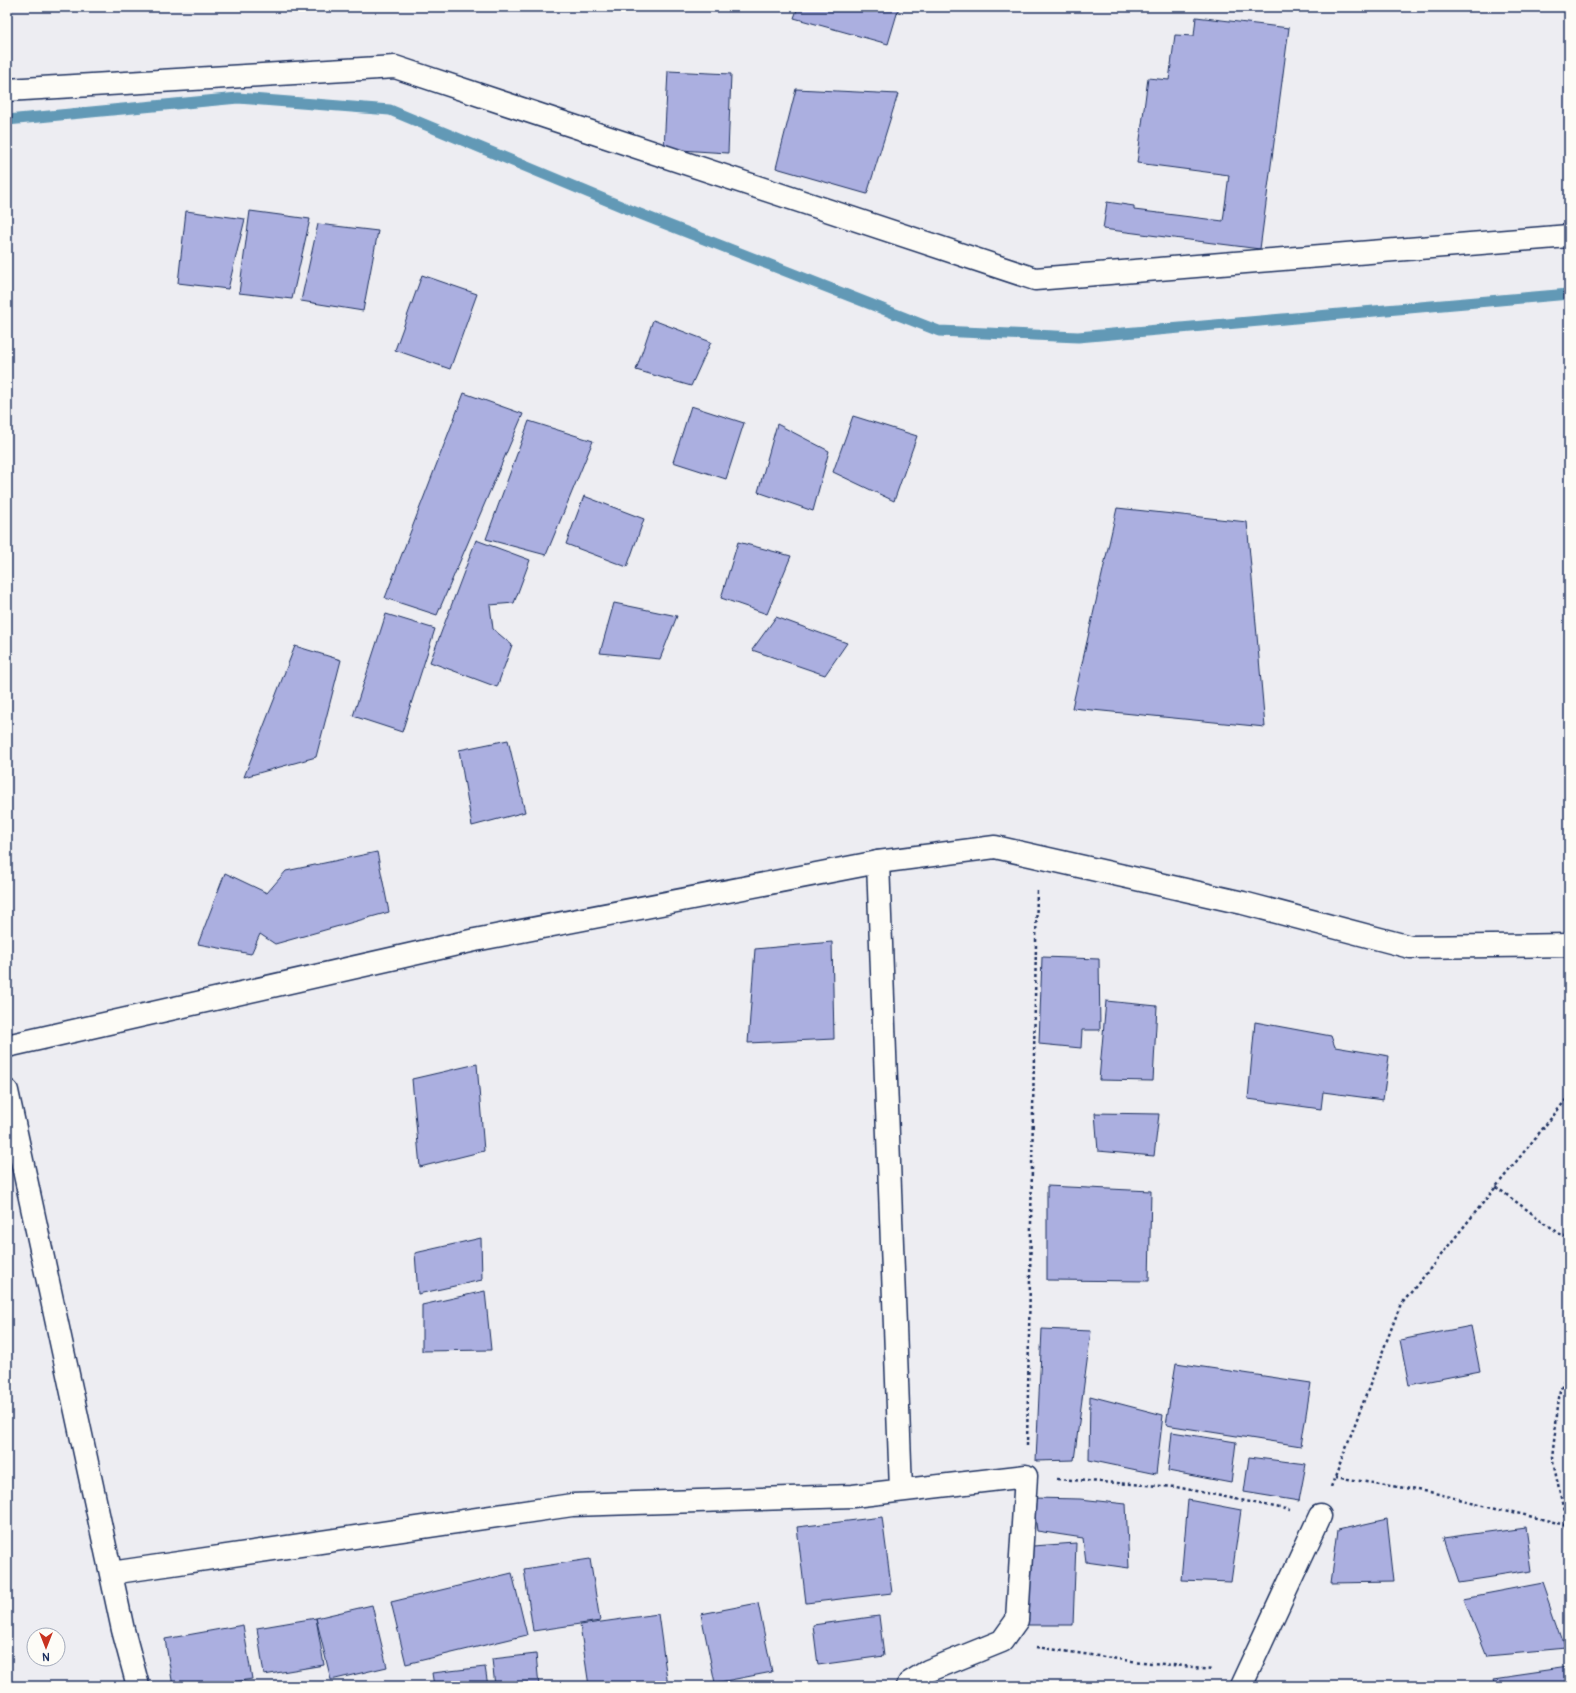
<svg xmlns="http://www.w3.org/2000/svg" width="1576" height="1693" viewBox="0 0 1576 1693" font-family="Pangolin,sans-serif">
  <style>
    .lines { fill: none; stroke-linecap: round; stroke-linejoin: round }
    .stream { stroke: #6299b6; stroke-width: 11 }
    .building { fill: #abafe0; stroke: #1b2f5e }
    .minor-casing { stroke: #1b2f5e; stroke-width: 25 }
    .tertiary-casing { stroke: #1b2f5e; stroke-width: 25 }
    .path { stroke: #1b2f5e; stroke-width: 2.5; stroke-dasharray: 3 3; stroke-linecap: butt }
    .minor { stroke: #fdfcf7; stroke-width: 22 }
    .tertiary { stroke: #fdfcf7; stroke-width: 22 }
  </style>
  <rect width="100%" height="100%" fill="#ededf2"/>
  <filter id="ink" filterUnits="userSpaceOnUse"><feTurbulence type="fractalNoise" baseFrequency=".025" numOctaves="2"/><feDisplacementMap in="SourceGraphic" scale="8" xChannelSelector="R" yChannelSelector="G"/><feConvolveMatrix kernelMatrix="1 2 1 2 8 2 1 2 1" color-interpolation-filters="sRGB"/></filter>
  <g filter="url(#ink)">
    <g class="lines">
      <path class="stream" d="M 7,120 L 238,98 L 390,110 L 635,212 L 939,331 L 1078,337 L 1569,294"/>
    </g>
    <path class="building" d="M 798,7 L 899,7 L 888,44 L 794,18 Z
      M 1196,17 L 1289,28 L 1260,249 L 1103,229 L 1107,202 L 1134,206 L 1134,210 L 1223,221 L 1229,175 L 1137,163 L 1148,78 L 1169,80 L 1175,35 L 1194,36 Z
      M 668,71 L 731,74 L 728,153 L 664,149 Z
      M 796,89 L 898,94 L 867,194 L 776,168 Z
      M 186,211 L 245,219 L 228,289 L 178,283 Z
      M 250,211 L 310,219 L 292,299 L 239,293 Z
      M 318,224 L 378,231 L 363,311 L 301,301 Z
      M 422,275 L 477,294 L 450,369 L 395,350 Z
      M 653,320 L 711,342 L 691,386 L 636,370 Z
      M 464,393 L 523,414 L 437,615 L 385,598 Z
      M 691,406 L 744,423 L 726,479 L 673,462 Z
      M 853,416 L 917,436 L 894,501 L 833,472 Z
      M 529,421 L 593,441 L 546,555 L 486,539 Z
      M 777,424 L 829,451 L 813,511 L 758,492 Z
      M 584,496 L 644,519 L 627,567 L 566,544 Z
      M 1117,508 L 1247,522 L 1265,727 L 1072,708 Z
      M 476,540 L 530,560 L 514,603 L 490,605 L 493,629 L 512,645 L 497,687 L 430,662 Z
      M 738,542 L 791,556 L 767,614 L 721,598 Z
      M 614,603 L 677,616 L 660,659 L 600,653 Z
      M 386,614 L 435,629 L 402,732 L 353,716 Z
      M 776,617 L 847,643 L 825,675 L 752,650 Z
      M 295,646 L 341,660 L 316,757 L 244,777 Z
      M 508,740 L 525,812 L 472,826 L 459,750 Z
      M 377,852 L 389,912 L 275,944 L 260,934 L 251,954 L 198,944 L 225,873 L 267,893 L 286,871 Z
      M 832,942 L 834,1039 L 748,1043 L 755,949 Z
      M 1042,957 L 1099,959 L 1100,1030 L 1082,1030 L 1081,1048 L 1039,1044 Z
      M 1106,1001 L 1157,1006 L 1153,1081 L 1099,1080 Z
      M 1255,1022 L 1331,1036 L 1335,1047 L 1389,1056 L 1383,1100 L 1323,1092 L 1321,1109 L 1248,1099 Z
      M 477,1064 L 484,1151 L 420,1167 L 412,1079 Z
      M 1095,1113 L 1159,1114 L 1154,1156 L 1098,1151 Z
      M 1047,1186 L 1151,1191 L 1149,1281 L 1047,1280 Z
      M 481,1238 L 482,1280 L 418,1294 L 415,1253 Z
      M 485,1291 L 491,1350 L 422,1351 L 422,1305 Z
      M 1471,1326 L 1480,1371 L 1409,1385 L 1400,1340 Z
      M 1042,1329 L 1091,1331 L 1074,1460 L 1036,1461 Z
      M 1176,1363 L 1311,1383 L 1301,1446 L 1166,1425 Z
      M 1090,1396 L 1163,1415 L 1156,1474 L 1089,1460 Z
      M 1172,1432 L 1236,1442 L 1231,1483 L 1168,1471 Z
      M 1249,1457 L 1306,1464 L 1299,1501 L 1244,1492 Z
      M 1033,1498 L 1080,1499 L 1126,1504 L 1129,1568 L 1086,1562 L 1083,1538 L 1037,1531 Z
      M 1188,1500 L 1241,1510 L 1231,1582 L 1181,1580 Z
      M 882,1517 L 892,1593 L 806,1603 L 797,1527 Z
      M 1387,1519 L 1394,1582 L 1331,1583 L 1338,1530 Z
      M 1525,1527 L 1531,1571 L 1458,1582 L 1443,1538 Z
      M 1076,1543 L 1073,1625 L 1027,1625 L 1033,1546 Z
      M 590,1559 L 600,1621 L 533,1631 L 524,1569 Z
      M 512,1573 L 527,1635 L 406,1664 L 391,1602 Z
      M 1543,1583 L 1566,1649 L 1487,1656 L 1464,1598 Z
      M 758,1603 L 772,1672 L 715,1683 L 701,1614 Z
      M 372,1605 L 387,1667 L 331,1680 L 316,1618 Z
      M 658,1614 L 668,1686 L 589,1686 L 580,1625 Z
      M 879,1616 L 884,1656 L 818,1665 L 813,1625 Z
      M 316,1618 L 324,1665 L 264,1675 L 257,1628 Z
      M 243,1625 L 252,1679 L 210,1686 L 173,1686 L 165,1639 Z
      M 536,1654 L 539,1686 L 495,1686 L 492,1659 Z
      M 485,1667 L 488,1686 L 434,1686 L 432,1673 Z
      M 1569,1668 L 1569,1686 L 1495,1686 L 1493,1679 Z"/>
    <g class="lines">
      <defs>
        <path id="minor" d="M 7,90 L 395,67 L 1035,279 L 1569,236
          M 878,862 L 901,1490
          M 7,1091 L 123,1630 L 138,1686
          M 111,1573 L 572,1505 L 853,1496 L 1026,1476 L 1017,1620 L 1002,1641 L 928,1671 L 909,1683 L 908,1686
          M 1241,1686 L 1320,1516"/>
        <path id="tertiary" d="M 7,1046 L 475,940 L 878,862 L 995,847 L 1243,903 L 1410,947 L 1569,945"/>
      </defs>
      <use href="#minor" class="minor-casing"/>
      <use href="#tertiary" class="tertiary-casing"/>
      <path class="path" d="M 1496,1187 L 1560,1234 L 1569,1237
        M 1569,1368 L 1560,1390 L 1552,1457 L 1569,1536
        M 1027,1446 L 1037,888
        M 1335,1477 L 1430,1492 L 1566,1525
        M 1057,1479 L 1176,1487 L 1290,1510
        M 1331,1487 L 1400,1306 L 1569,1096
        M 1036,1647 L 1132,1661 L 1214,1669"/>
      <use href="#minor" class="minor"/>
      <use href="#tertiary" class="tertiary"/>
    </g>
  </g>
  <rect width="1576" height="1693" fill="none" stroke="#fdfcf7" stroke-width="24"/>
  <rect x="12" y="12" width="1552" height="1669" fill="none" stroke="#1b2f5e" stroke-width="1.5" filter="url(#ink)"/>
  <g transform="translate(46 1647) rotate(180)"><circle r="19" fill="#fdfcf7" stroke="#a3aaba"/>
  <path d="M0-3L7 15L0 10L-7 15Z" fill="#c8321e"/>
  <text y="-6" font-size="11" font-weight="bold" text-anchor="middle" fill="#1b2f5e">N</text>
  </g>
</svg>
